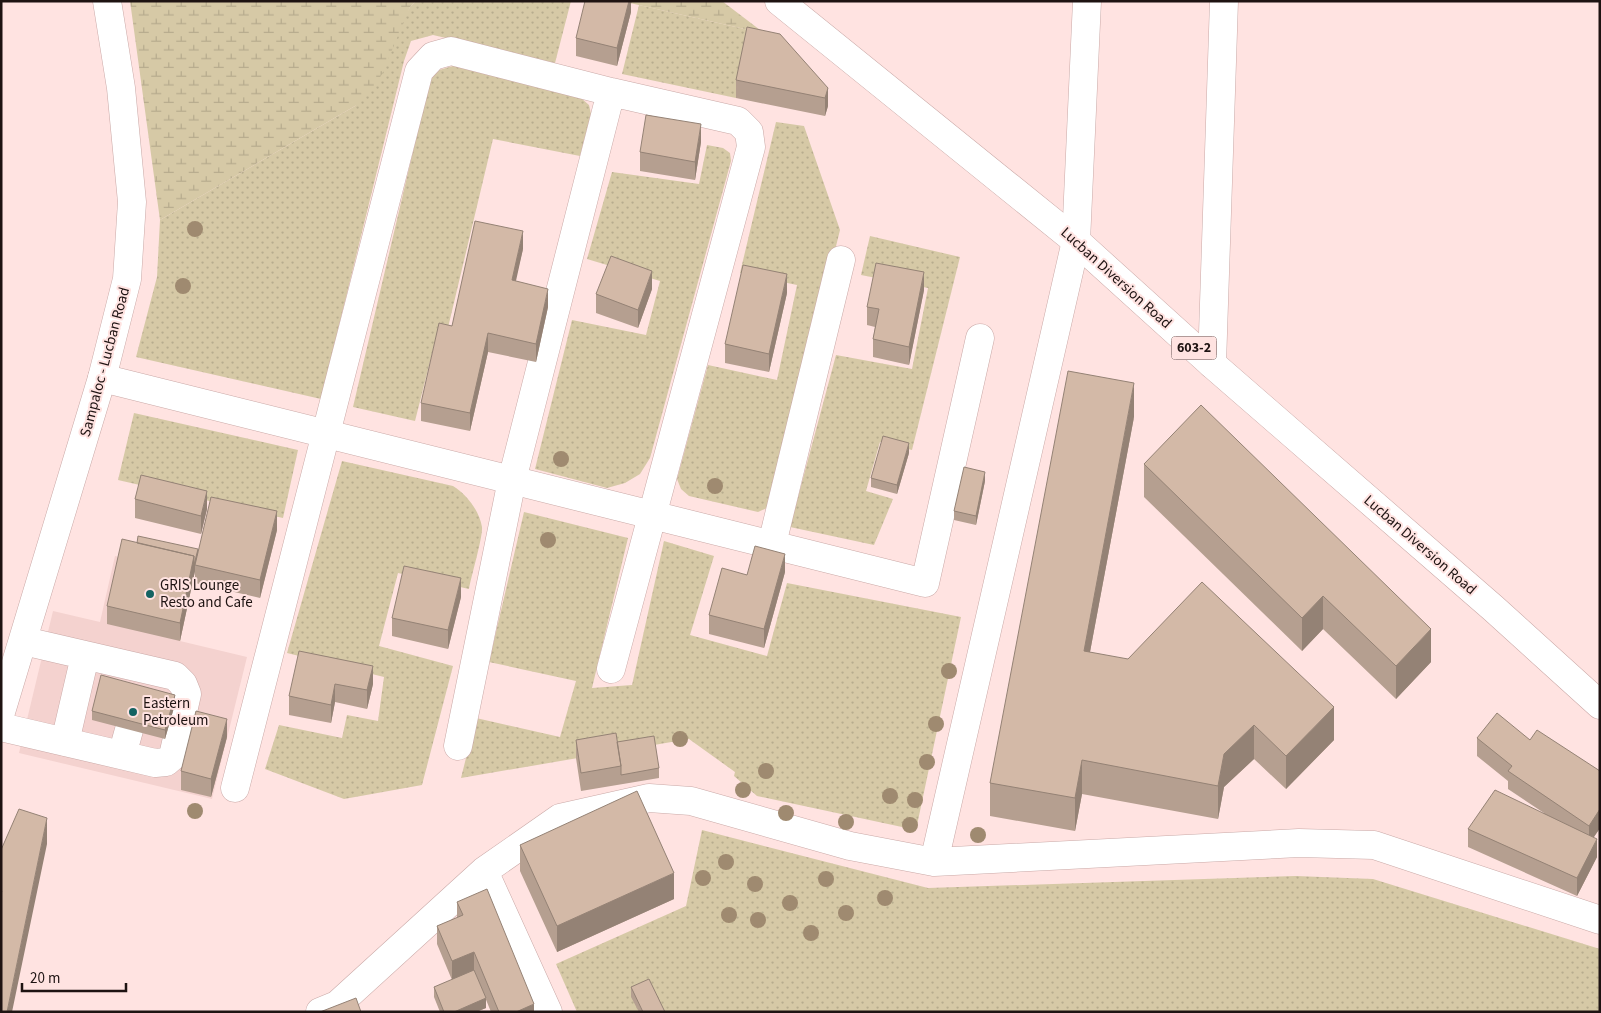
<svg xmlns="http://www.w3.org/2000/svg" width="1601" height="1013" viewBox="0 0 1601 1013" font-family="'Source Sans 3',sans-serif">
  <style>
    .built { fill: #f4d2cf }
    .grass { fill: url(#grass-dots) }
    .wetland { fill: url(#wetland-marsh) }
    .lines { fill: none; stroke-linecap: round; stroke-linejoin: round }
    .minor-casing { stroke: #caa9a7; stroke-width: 29 }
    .major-casing { stroke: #caa9a7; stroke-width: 29 }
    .minor { stroke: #fff; stroke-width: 28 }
    .major { stroke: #fff; stroke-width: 28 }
    .tree { fill: #9f8a70 }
    .wall { fill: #b59f90 }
    .shaded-wall { fill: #948275 }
    .building { fill: #d3b9a7; stroke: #948275 }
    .poi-dot { fill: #146362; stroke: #ffe3e1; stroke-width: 2 }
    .labels { text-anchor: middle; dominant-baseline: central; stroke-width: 4; stroke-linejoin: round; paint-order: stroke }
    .shield { fill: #ffe3e1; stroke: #625150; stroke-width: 1 }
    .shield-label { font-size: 14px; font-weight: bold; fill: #1e1312 }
    .street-label { font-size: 15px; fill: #1e1312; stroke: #ffe3e1 }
    .poi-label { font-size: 15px; fill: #1e1312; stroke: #ffe3e1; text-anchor: start }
  </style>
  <defs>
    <pattern id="grass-dots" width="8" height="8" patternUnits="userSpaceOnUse" patternTransform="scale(1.25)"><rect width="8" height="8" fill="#d6c9a6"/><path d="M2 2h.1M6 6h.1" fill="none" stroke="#b7ac8e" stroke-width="1.8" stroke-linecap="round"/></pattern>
    <pattern id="wetland-marsh" width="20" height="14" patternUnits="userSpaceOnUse" patternTransform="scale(1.25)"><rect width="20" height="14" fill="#d6c9a6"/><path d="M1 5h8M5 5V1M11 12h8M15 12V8" fill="none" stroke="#b7ac8e"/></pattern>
  </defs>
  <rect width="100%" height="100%" fill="#ffe3e1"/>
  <path class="built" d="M 115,556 L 194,574 L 180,641 L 247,657 L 212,799 L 19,753 L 53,611 L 100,622 Z"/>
  <path class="grass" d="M 416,1 L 571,1 L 555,63 L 433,35 L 411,41 L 404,61 L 321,399 L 136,357 L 157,277 L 160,220 L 355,106 L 410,7 Z
    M 639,5 L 749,30 L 736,98 L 622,74 Z
    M 453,66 L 581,98 L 589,105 L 591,114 L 580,156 L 493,139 L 446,336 L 437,334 L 415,421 L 353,407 L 430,79 L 439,70 Z
    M 776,122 L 804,126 L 840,230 L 773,501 L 767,508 L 758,512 L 689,496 L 681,489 L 677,479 L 708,365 L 777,380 L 797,285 L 740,273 Z
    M 707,145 L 723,148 L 730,153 L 731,161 L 650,458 L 640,474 L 625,483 L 607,488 L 535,469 L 572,320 L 646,335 L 660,281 L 587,259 L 612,172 L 699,184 Z
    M 870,236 L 960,257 L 912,450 L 880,442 L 866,491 L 893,499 L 874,545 L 790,527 L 836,355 L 912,369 L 928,288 L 861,275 Z
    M 134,413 L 298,450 L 283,518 L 118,480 Z
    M 342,461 L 453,486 C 467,495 479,510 482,527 C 483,537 471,577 469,589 L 398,573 L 379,646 L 453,666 L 422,785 L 344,799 L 265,769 L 279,725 L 342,738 L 347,715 L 378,721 L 384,677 L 287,653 Z
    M 524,512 L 628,538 L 592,688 L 632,685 L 664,541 L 714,556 L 690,635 L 767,656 L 787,583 L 961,617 L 916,830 L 757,796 L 734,776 L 735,772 L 689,739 L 461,778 L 476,718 L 560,737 L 576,681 L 489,662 Z
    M 702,830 L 928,888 L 1296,876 L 1373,879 L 1600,949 L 1600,1012 L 577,1012 L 556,964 L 686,906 Z"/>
  <path class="wetland" d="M 130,1 L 416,1 L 410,7 L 382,74 L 372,90 L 355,106 L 160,220 Z
    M 621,1 L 722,1 L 764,33 L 749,30 Z"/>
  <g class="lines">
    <defs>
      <path id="minor" d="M 1212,364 L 1224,1
        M 102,378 L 925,583 L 980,338
        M 772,544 L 841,260
        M 1,727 L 155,763 L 166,762 L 173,756 L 187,694 L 183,684 L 175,676 L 24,641
        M 65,742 L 85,656
        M 458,746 L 512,480 L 611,92
        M 122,755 L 129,730
        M 235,788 L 419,71 L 433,56 L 451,51 L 611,92 L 738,121 L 749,132 L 751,147 L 611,669
        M 934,862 L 1076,241 L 1087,1
        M 484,871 L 548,1012
        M 320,1012 L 337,1005 L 484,871 L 560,818 L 649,798 L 691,801 L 850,846 L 934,862 L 1299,843 L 1374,845 L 1600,920"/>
      <path id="major" d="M 779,1 L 1076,241 L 1212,364 L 1493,608 L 1600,705
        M 1,712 L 102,378 L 127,279 L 132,202 L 121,88 L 107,1"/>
    </defs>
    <use href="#minor" class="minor-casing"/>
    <use href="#major" class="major-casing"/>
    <use href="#minor" class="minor"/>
    <use href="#major" class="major"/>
  </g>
  <g class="tree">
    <circle cx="195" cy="229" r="8"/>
    <circle cx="183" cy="286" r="8"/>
    <circle cx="561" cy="459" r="8"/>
    <circle cx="715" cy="486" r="8"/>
    <circle cx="548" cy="540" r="8"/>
    <circle cx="949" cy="671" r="8"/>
    <circle cx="936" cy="724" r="8"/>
    <circle cx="680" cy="739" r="8"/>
    <circle cx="927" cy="762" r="8"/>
    <circle cx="766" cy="771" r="8"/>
    <circle cx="743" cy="790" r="8"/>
    <circle cx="890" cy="796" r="8"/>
    <circle cx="915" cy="800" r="8"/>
    <circle cx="195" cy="811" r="8"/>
    <circle cx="786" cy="813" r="8"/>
    <circle cx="846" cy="822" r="8"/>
    <circle cx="910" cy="825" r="8"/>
    <circle cx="978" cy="835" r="8"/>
    <circle cx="726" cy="862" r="8"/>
    <circle cx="703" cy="878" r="8"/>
    <circle cx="826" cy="879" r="8"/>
    <circle cx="755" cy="884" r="8"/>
    <circle cx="885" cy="898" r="8"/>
    <circle cx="790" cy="903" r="8"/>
    <circle cx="846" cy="913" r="8"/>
    <circle cx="729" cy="915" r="8"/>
    <circle cx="758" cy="920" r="8"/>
    <circle cx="811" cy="933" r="8"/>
  </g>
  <path class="wall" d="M 631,1 L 631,12 L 617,66 L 576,56 L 576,38 Z
    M 736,80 L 828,88 L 828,106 L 825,116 L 736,98 Z
    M 701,142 L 695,180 L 640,171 L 640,152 Z
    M 523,249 L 515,281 L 548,307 L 536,362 L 488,352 L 470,431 L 421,421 L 421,403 L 452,326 Z
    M 652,289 L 638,328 L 596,313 L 596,294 Z
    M 924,290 L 909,365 L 873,357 L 873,339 L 875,327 L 867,325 L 867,307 Z
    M 787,293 L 769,372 L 725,363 L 725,344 Z
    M 1134,417 L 1090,652 L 1334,740 L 1286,789 L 1254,759 L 1224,787 L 1218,819 L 1082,794 L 1075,831 L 990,816 L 990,783 Z
    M 909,453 L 897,494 L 871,487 L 871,478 Z
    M 1144,464 L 1431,662 L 1396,699 L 1323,629 L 1302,651 L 1144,497 Z
    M 985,481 L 976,525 L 954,520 L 954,511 Z
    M 135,499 L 207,509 L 201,534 L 135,518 Z
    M 277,530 L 260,598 L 195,583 L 195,571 L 180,641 L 107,624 L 107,606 L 137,543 L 198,553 Z
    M 785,572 L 764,648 L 709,634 L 709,615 L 747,575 Z
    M 461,597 L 448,649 L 392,636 L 392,618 Z
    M 373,666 L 373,684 L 367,709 L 335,702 L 331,723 L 289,715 L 289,696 Z
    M 175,704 L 165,739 L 92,720 L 92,711 Z
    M 227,737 L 211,797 L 181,790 L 181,771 Z
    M 1477,738 L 1530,740 L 1600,771 L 1600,828 L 1594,837 L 1597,857 L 1577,896 L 1468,847 L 1468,829 L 1544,813 L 1508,789 L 1508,781 L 1477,756 Z
    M 576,740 L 617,742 L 659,768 L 659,778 L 581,791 L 576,758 Z
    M 520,845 L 674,899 L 557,952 L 520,871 Z
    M 457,902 L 534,1012 L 491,1012 L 474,970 L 486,1008 L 476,1012 L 440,1012 L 434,997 L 434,987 L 452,980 L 437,944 L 437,926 L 457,918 Z
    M 631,987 L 665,1012 L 639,1012 L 631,997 Z"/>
  <path class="shaded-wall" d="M 629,1 L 631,1 L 631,12 L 617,66 L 617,48 Z
    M 828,88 L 828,106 L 825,116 L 825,98 Z
    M 701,124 L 701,142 L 695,180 L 695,162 Z
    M 523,231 L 523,249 L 512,299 L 512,280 Z
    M 652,271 L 652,289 L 638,328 L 638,310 Z
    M 924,272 L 924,290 L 909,365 L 909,347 Z
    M 787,274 L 787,293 L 769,372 L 769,354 Z
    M 548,289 L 548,307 L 536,362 L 536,344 Z
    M 488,333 L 488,352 L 470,431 L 470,413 Z
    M 1134,383 L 1134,417 L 1084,684 L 1084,651 Z
    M 909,443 L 909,453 L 897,494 L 897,485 Z
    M 985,472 L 985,481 L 976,525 L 976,516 Z
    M 207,491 L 207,509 L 201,534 L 201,516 Z
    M 277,511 L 277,530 L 260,598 L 260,580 Z
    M 198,549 L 198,558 L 195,565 L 195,571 L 180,641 L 180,623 L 194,556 Z
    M 785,554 L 785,572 L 764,648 L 764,629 Z
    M 461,578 L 461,597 L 448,649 L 448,630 Z
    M 1323,596 L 1323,629 L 1302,651 L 1302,618 Z
    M 1431,629 L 1431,662 L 1396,699 L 1396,666 Z
    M 373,666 L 373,684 L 367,709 L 367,690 Z
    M 335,684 L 335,702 L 331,723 L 331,705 Z
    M 175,695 L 175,704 L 165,739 L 165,730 Z
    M 1334,707 L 1334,740 L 1286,789 L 1286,756 Z
    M 227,719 L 227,737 L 211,797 L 211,779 Z
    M 1254,725 L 1254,759 L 1224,787 L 1218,819 L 1218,786 L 1224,754 Z
    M 1082,760 L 1082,794 L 1075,831 L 1075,798 Z
    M 1600,809 L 1600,828 L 1589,844 L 1589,826 Z
    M 47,818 L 47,844 L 12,1012 L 7,1012 Z
    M 1597,839 L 1597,857 L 1577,896 L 1577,878 Z
    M 674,873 L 674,899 L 557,952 L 557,926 Z
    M 474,952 L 474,970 L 452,980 L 452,961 Z
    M 486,998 L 486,1008 L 476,1012 L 454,1012 Z
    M 534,1004 L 534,1012 L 516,1012 Z"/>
  <path class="building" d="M 585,1 L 629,1 L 617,48 L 576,38 Z
    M 747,27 L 780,34 L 828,88 L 825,98 L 736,80 Z
    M 646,115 L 701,124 L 695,162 L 640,152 Z
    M 475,221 L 523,231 L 512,280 L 548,289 L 536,344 L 488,333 L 470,413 L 421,403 L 439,323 L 452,326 Z
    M 611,256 L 652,271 L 638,310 L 596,294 Z
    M 876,263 L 924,272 L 909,347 L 873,339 L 879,309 L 867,307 Z
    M 743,265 L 787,274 L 769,354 L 725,344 Z
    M 1068,371 L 1134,383 L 1084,651 L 1128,659 L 1202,582 L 1334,707 L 1286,756 L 1254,725 L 1224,754 L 1218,786 L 1082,760 L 1075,798 L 990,783 Z
    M 1201,405 L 1431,629 L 1396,666 L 1323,596 L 1302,618 L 1144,464 Z
    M 883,436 L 909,443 L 897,485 L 871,478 Z
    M 964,467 L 985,472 L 976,516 L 954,511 Z
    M 141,475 L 207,491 L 201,516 L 135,499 Z
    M 211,497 L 277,511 L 260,580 L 195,565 Z
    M 138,536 L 198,549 L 194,565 L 194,556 L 137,543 Z
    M 122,539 L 194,556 L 180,623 L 107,606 Z
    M 755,546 L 785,554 L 764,629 L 709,615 L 722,568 L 747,575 Z
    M 404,566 L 461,578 L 448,630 L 392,618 Z
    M 299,651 L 373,666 L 367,690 L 335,684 L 331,705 L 289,696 Z
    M 101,675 L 175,695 L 165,730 L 92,711 Z
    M 196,711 L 227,719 L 211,779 L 181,771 Z
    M 1497,713 L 1530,740 L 1537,730 L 1600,771 L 1600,809 L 1589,826 L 1508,771 L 1512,766 L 1477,738 Z
    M 616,733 L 621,766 L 581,773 L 576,740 Z
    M 654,736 L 659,768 L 621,775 L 621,766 L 617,742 Z
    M 1495,790 L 1597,839 L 1577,878 L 1468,829 Z
    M 637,791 L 674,873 L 557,926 L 520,845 Z
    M 19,809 L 47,818 L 7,1012 L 1,1012 L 1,893 L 2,891 L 1,890 L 1,850 Z
    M 487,889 L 534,1004 L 516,1012 L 499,1012 L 474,952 L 452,961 L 437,926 L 463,915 L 457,902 Z
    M 474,970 L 486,998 L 454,1012 L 444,1012 L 434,987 Z
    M 649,979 L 665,1012 L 643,1012 L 631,987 Z
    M 356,998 L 361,1012 L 320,1012 Z"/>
  <g class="poi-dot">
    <circle cx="150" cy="594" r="5"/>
    <circle cx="133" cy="712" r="5"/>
  </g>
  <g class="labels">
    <rect class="shield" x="1171.5" y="336.5" width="45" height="23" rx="4"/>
    <g class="shield-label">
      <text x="1194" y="348">603-2</text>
    </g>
    <g class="street-label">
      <text transform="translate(1116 278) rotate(42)">Lucban Diversion Road</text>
      <text transform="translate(105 362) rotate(-75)">Sampaloc - Lucban Road</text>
      <text transform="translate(1420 545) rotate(41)">Lucban Diversion Road</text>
    </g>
    <g class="poi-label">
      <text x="160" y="585">GRIS Lounge<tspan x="160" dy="17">Resto and Cafe</tspan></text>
      <text x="143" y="703">Eastern<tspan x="143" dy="17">Petroleum</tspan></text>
    </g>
  </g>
  <rect width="1601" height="1013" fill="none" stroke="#1e1312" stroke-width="5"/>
  <path d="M22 983v8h104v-8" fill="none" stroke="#1e1312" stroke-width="2.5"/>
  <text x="30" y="983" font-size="15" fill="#1e1312" stroke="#ffe3e1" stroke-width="4" paint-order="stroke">20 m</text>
</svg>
